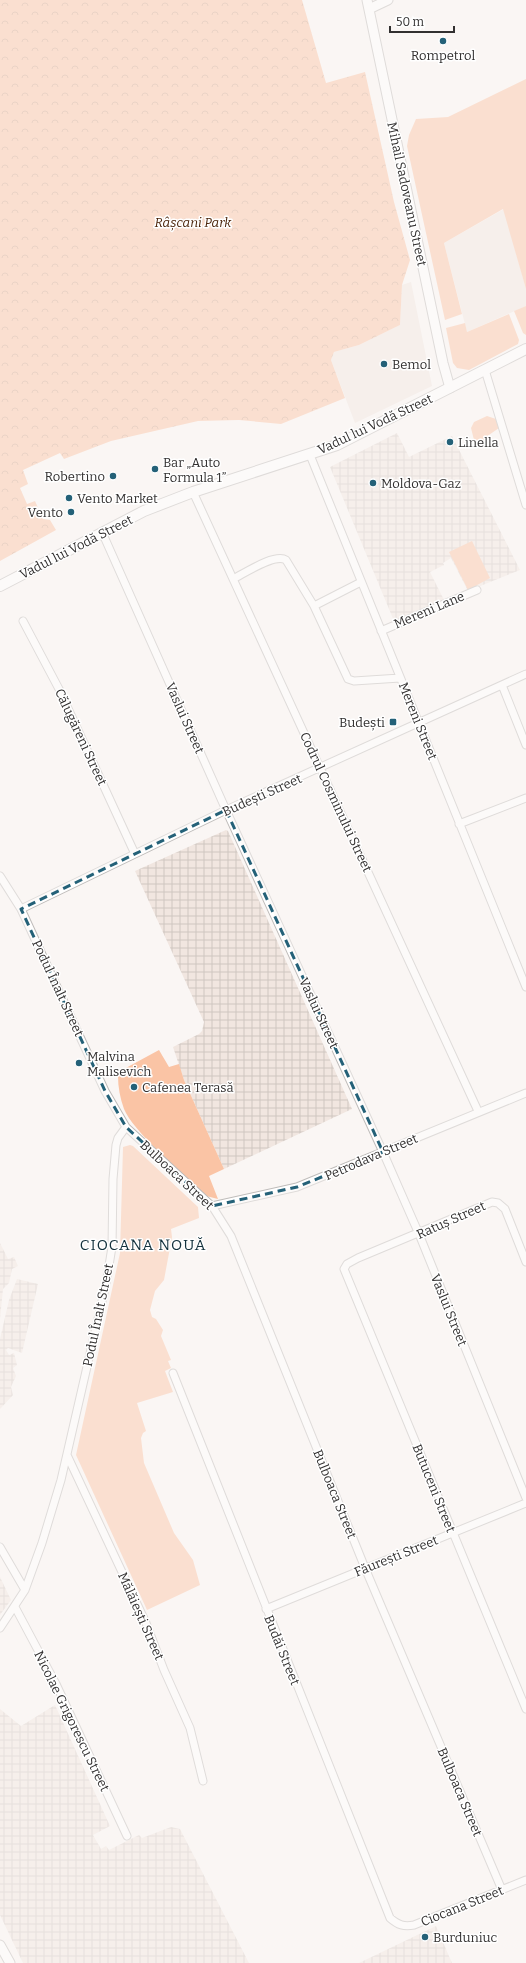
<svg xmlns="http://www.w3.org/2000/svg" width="526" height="1963" viewBox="0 0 526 1963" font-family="Bitter,serif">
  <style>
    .built { fill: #f1e6e0 }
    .industrial { fill: url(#industrial-grid) }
    .green { fill: #fac4a5 }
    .forest { fill: url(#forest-crowns) }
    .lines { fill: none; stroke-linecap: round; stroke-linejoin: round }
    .street-casing { stroke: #bfbcba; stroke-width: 9 }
    .secondary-casing { stroke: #bfbcba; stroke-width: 11 }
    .primary-casing { stroke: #bfbcba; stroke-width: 12 }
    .street { stroke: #fff; stroke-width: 7 }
    .secondary { stroke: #fff; stroke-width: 9 }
    .primary { stroke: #fff; stroke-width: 10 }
    .marked { fill: none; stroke: #246178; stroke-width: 3; stroke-dasharray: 8 5; stroke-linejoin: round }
    .poi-dot { fill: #246178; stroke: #fff; stroke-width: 1.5 }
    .labels { text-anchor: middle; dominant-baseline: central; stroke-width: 3; stroke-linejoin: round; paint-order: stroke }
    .poi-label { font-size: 13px; fill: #323030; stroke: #fff; text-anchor: start }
    .street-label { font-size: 13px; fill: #323030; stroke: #fff }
    .park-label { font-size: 13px; font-style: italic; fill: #4a2308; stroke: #fff }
    .quarter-label { font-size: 15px; letter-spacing: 1px; fill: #14313c; stroke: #fff }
  </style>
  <defs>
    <pattern id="industrial-grid" width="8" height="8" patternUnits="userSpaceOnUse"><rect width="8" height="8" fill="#f1e6e0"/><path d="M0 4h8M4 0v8" fill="none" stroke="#cfc6c0"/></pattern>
    <pattern id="forest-crowns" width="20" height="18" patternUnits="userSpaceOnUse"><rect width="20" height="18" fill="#fac4a5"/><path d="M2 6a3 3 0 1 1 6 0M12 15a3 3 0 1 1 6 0" fill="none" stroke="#d7a98e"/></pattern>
  </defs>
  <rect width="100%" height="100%" fill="#faf6f4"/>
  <path class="built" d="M 504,209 L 526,289 L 526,306 L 467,332 L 444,243 Z
    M 411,282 L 432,386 L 355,423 L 331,360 L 334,352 L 359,345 L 400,325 L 402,285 Z"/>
  <path class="industrial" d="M 397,433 L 409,457 L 452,436 L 520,570 L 468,591 L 451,558 L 443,563 L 444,565 L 430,572 L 444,600 L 394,621 L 330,467 Z
    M 226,830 L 228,831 L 352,1109 L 224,1169 L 184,1080 L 173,1047 L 199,1034 L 202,1031 L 204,1022 L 135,871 Z
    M 0,1243 L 8,1259 L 14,1257 L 18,1266 L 12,1269 L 9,1283 L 3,1289 L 0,1319 Z
    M 17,1279 L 38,1284 L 22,1353 L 8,1348 L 6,1350 L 9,1355 L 14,1353 L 17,1365 L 13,1368 L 16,1376 L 11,1387 L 13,1395 L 0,1409 L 0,1339 L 9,1300 Z
    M 0,1577 L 11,1600 L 0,1615 Z
    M 55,1705 L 110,1826 L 93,1835 L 101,1849 L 106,1846 L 109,1850 L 139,1835 L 142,1838 L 171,1827 L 180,1829 L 249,1963 L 23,1963 L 0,1915 L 0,1709 L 21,1726 Z
    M 436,1926 L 452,1963 L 359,1963 Z"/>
  <path class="green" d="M 526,79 L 526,289 L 503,209 L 444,243 L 462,314 L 445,320 L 407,146 L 409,135 L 416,119 L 448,117 Z
    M 526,306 L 526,335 L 523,333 L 514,311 Z
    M 509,314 L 519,340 L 518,344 L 469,370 L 457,368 L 453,363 L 446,328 L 465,323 L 467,332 Z
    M 487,416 L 496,419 L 499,428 L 486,437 L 488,443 L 481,446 L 474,440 L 471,428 L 474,422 Z
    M 472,541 L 490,578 L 468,590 L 449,552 Z
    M 159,1050 L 169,1067 L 179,1064 L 184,1080 L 224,1169 L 209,1176 L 218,1199 L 206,1196 L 198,1189 C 179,1170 133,1131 124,1109 C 120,1098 118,1087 118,1076 L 124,1069 Z
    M 130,1145 L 133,1146 L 198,1207 L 199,1218 L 171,1229 L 172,1237 L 164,1280 L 155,1291 L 150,1310 L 152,1317 L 156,1319 L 163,1330 L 161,1336 L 171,1360 L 168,1361 L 171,1368 L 165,1371 L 173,1392 L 137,1403 L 146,1431 L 143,1433 L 141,1438 L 144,1463 L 174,1533 L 193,1560 L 200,1585 L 147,1610 L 76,1455 L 120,1253 L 123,1147 Z"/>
  <path class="forest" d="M 0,0 L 302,0 L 326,83 L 365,72 L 394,202 L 410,260 L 402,285 L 400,325 L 359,345 L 334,352 L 331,360 L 345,398 L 281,424 L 239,420 L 198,421 L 111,441 L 64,459 L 60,453 L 23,470 L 28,484 L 20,488 L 27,504 L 35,501 L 43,519 L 50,520 L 56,530 L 0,561 Z"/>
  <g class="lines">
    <defs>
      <path id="street" d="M 485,370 L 526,505
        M 310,455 L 526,987
        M 193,492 L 478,1111
        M 102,532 L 226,810 L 383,1152 L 419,1234 L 526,1498
        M 233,579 C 245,573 275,553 286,560 L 314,606 L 361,582
        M 314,606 L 348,679 L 354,681 L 400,678
        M 23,621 L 59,689 L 135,854
        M 381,631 L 477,590
        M 502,685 L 526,745
        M 459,824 L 526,798
        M 0,876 L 21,909 L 105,1091 L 126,1127 L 212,1206 L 231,1236 L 365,1568 L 502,1890
        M 21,909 L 226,810 L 526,674
        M 212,1206 L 297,1187 L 526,1093
        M 526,1262 L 505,1209 L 498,1203 L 492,1202 L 358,1258 L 347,1264 L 344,1269 L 526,1709
        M 173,1373 L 390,1918 C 398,1925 404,1927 414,1925 L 526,1880
        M 67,1455 L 146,1623 L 164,1670 L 190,1728 L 203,1781
        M 0,1547 L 25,1590
        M 15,1607 L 56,1684 L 127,1836
        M 266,1609 L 526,1503
        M 0,1628 L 25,1590 L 42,1543 L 61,1480 L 106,1284 L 112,1247 L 113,1179 L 116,1145 L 118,1138 L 126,1127"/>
      <path id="secondary" d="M 367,0 L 443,363 L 450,388
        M 369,9 L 388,0
        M 0,1945 L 10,1963"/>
      <path id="primary" d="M 0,586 L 144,511 L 193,492 L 337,445 L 526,349"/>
    </defs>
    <use href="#street" class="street-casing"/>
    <use href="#secondary" class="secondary-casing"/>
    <use href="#primary" class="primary-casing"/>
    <use href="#street" class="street"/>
    <use href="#secondary" class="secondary"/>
    <use href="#primary" class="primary"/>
  </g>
  <path d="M0 0H526V1963H0ZM 226,810 L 383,1152 L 297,1187 L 212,1206 L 126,1127 L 105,1091 L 21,909 Z" fill="#faf6f4" fill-opacity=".55" fill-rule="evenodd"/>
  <path class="marked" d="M 226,810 L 383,1152 L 297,1187 L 212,1206 L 126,1127 L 105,1091 L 21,909 Z"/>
  <g class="poi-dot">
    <circle cx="443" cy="41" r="4"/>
    <circle cx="384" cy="364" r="4"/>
    <circle cx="450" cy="442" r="4"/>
    <circle cx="155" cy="469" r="4"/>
    <circle cx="113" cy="476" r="4"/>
    <circle cx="373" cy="483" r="4"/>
    <circle cx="69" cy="498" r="4"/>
    <circle cx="71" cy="512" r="4"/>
    <rect x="389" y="718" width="8" height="8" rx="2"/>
    <circle cx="79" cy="1063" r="4"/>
    <circle cx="134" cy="1087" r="4"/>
    <circle cx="425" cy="1937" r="4"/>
  </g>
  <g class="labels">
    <g class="poi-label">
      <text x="443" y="55" text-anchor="middle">Rompetrol</text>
      <text x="392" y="364">Bemol</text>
      <text x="458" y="442">Linella</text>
      <text x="163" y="462">Bar „Auto<tspan x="163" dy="15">Formula 1”</tspan></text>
      <text x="105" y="476" text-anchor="end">Robertino</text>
      <text x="381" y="483">Moldova-Gaz</text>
      <text x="77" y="498">Vento Market</text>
      <text x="63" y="512" text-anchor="end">Vento</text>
      <text x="385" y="722" text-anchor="end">Budești</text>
      <text x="87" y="1056">Malvina<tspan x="87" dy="15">Malisevich</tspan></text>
      <text x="142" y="1087">Cafenea Terasă</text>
      <text x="433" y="1937">Burduniuc</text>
    </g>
    <g class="street-label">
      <text transform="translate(407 194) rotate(78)">Mihail Sadoveanu Street</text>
      <text transform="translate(375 424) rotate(-25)">Vadul lui Vodă Street</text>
      <text transform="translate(76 547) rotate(-27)">Vadul lui Vodă Street</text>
      <text transform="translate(429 610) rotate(-23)">Mereni Lane</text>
      <text transform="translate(185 718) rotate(66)">Vaslui Street</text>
      <text transform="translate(418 721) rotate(68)">Mereni Street</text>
      <text transform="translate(81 737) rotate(65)">Călugăreni Street</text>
      <text transform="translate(262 795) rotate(-24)">Budești Street</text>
      <text transform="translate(336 802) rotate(65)">Codrul Cosminului Street</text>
      <text transform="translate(58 988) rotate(65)">Podul Înalt Street</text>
      <text transform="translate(319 1013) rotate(65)">Vaslui Street</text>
      <text transform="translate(371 1157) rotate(-23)">Petrodava Street</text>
      <text transform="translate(177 1175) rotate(43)">Bulboaca Street</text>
      <text transform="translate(451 1220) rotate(-24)">Ratuș Street</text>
      <text transform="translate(449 1310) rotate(68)">Vaslui Street</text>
      <text transform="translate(98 1315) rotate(-78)">Podul Înalt Street</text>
      <text transform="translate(434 1488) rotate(68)">Butuceni Street</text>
      <text transform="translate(335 1494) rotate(68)">Bulboaca Street</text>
      <text transform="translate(396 1556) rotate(-22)">Făurești Street</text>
      <text transform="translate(141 1616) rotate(66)">Mălăiești Street</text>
      <text transform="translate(282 1650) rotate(68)">Budăi Street</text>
      <text transform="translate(72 1721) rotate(64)">Nicolae Grigorescu Street</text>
      <text transform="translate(460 1792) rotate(67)">Bulboaca Street</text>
      <text transform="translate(462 1906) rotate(-22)">Ciocana Street</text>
    </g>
    <g class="park-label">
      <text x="193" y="222">Râșcani Park</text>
    </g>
    <g class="quarter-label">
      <text x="143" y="1245">CIOCANA NOUĂ</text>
    </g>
  </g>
  <path d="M390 26v6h64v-6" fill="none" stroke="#323030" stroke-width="2"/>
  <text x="396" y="26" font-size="12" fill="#323030" stroke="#ffffff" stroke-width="3" paint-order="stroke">50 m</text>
</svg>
